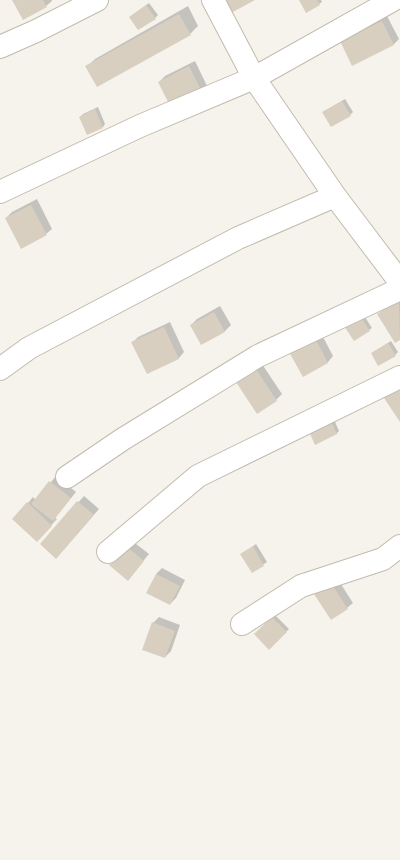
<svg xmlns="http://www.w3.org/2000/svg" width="400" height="860" viewBox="0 0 400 860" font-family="Poppins,sans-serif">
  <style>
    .shadow { fill: #0003 }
    .building { fill: #d8cfc1 }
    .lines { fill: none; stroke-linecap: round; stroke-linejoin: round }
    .street-casing { stroke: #c2bbae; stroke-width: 24 }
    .street { stroke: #fff; stroke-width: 22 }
  </style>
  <rect width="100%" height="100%" fill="#f6f3ec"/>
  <path class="shadow" d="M 13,0 L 52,0 L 52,1 L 46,6 Z
    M 300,0 L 321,0 L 322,2 L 319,4 Z
    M 149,3 L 158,15 L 155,18 L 130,17 Z
    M 188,6 L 198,26 L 190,34 L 87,67 L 95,59 Z
    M 387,16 L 399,39 L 393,45 L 347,36 Z
    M 195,61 L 208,88 L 203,93 L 159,82 L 165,76 Z
    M 345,99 L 353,112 L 350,115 L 323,112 Z
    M 98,107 L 105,124 L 103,127 L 80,117 L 83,114 Z
    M 37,199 L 52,229 L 46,234 L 6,218 L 12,212 Z
    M 400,298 L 400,339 L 396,341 L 379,314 L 384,308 Z
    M 220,306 L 231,325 L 225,331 L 202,343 L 191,325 L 197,319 Z
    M 363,314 L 372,328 L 369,330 L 348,323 Z
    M 170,322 L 184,352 L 179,358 L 147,373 L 133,342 L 138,337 Z
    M 321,333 L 333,356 L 328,362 L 303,375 L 291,352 Z
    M 391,341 L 398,352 L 395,355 L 375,351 Z
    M 260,361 L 282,394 L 276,400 L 257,413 L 236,380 Z
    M 332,415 L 339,431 L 336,434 L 311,425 Z
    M 56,476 L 76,492 L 55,518 L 57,519 L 42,535 L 28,503 L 33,497 L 36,500 Z
    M 84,496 L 99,509 L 56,558 L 41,544 Z
    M 131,540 L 149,554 L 128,579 L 110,565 Z
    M 256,544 L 267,562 L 252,572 L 242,554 Z
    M 162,568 L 185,580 L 176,598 L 170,604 L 156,574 Z
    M 337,578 L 353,603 L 347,608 L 316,594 Z
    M 275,615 L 289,629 L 269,648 L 255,634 Z
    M 159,617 L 180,625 L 171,651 L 165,657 L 153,623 Z"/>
  <path class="building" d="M 12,0 L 43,0 L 47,7 L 23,20 Z
    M 225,0 L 255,0 L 231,13 Z
    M 299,0 L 317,0 L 320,5 L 306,13 Z
    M 146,5 L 156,19 L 138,30 L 129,17 Z
    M 179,14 L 191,35 L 97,87 L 85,66 Z
    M 382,21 L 394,45 L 352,66 L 340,41 Z
    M 189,66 L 203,94 L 172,110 L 158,82 Z
    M 342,101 L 351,116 L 331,127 L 322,112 Z
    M 95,109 L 103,128 L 87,135 L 79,117 Z
    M 31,205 L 47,235 L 21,249 L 5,218 Z
    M 399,300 L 400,340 L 395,343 L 377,314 Z
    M 214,312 L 225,332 L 201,345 L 190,325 Z
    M 360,316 L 370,331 L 354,341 L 344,326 Z
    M 164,327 L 179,359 L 147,374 L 131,342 Z
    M 315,338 L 328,363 L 303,377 L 289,352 Z
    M 388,343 L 396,356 L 378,366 L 371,353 Z
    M 254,366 L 277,401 L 257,414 L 234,379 Z
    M 400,383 L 400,422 L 382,395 Z
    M 329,417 L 337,434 L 315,445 L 307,427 Z
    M 49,481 L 71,498 L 53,521 L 31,504 Z
    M 77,501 L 94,515 L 56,559 L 40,544 Z
    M 27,502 L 52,526 L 37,542 L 12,519 Z
    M 125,545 L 144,561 L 128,581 L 109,565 Z
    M 253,546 L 264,566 L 252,573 L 240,554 Z
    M 156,574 L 180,586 L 170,605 L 146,593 Z
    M 331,583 L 348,609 L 331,620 L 314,594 Z
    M 272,617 L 287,632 L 269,650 L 254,634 Z
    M 152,622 L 175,631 L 165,658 L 142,650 Z"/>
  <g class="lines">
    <defs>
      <path id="street" d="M 213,0 L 254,78 L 335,196 L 400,282
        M 0,47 L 36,31 L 97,0
        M 0,192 L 140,126 L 254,78 L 393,0
        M 0,369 L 29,348 L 238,238 L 335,196
        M 67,477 L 123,439 L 258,356 L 400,289
        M 108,552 L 198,476 L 400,377
        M 242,624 L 301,586 L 383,559 L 400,546"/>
    </defs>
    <use href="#street" class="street-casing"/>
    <use href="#street" class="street"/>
  </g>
</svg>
